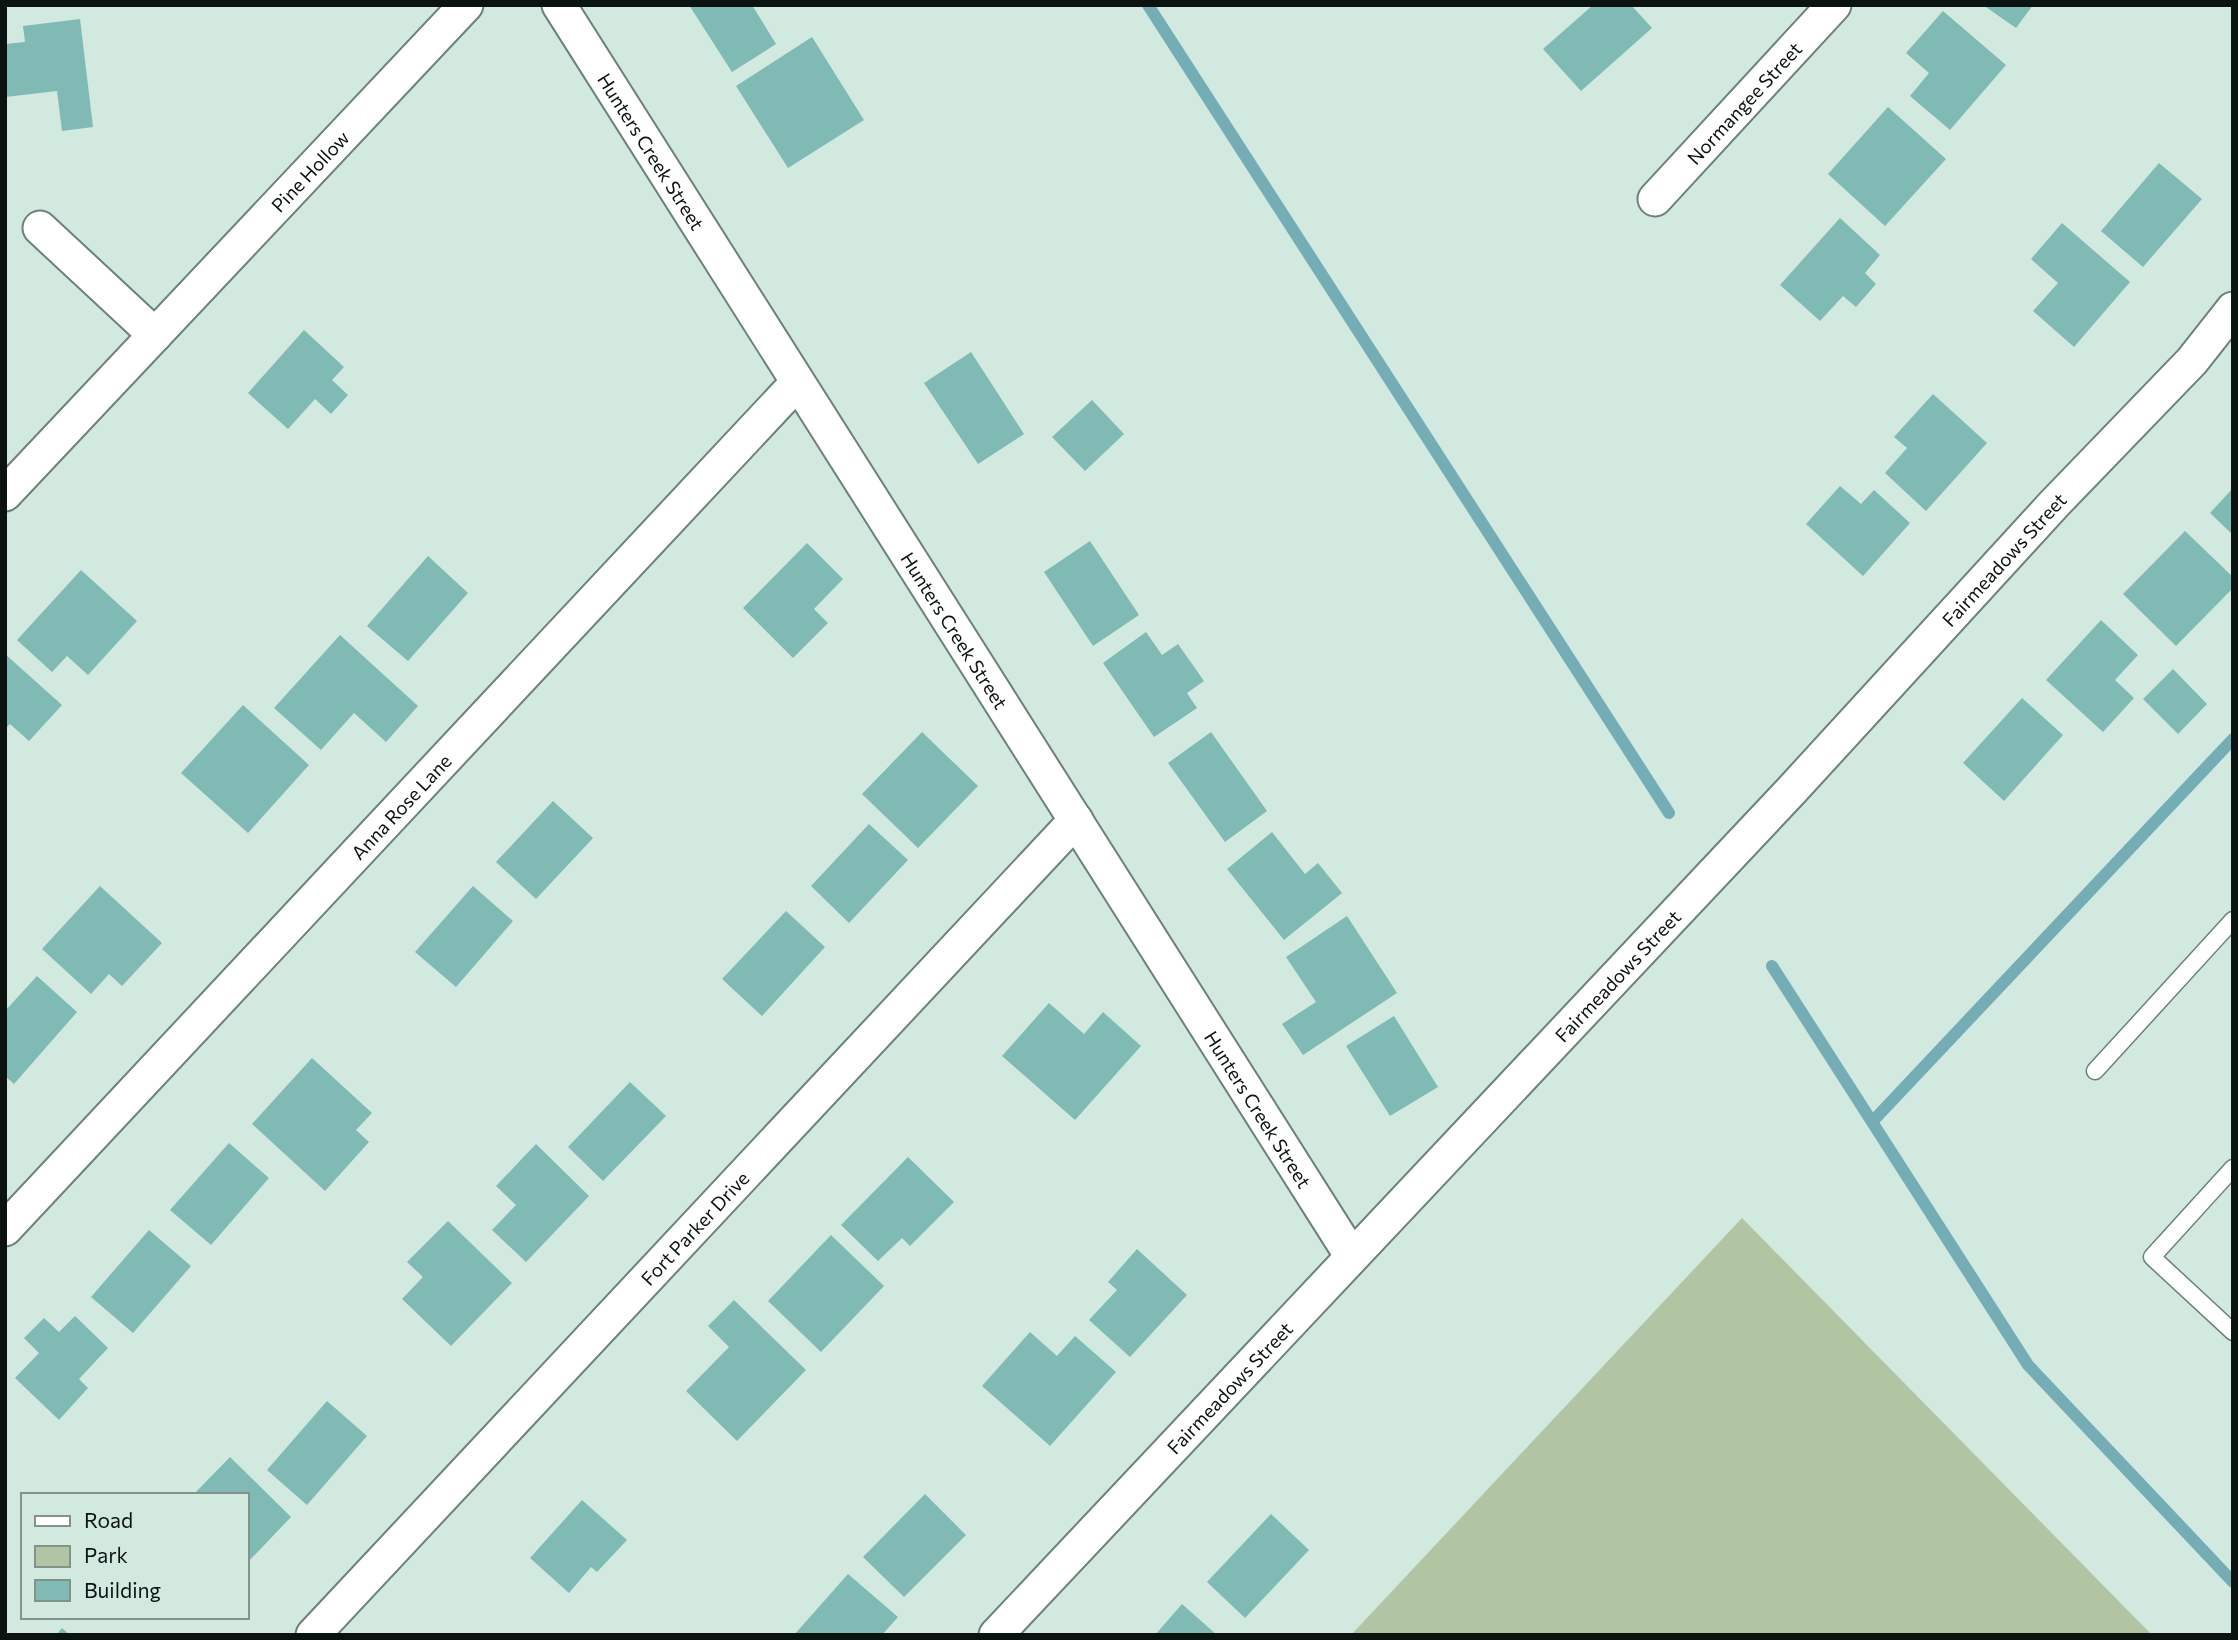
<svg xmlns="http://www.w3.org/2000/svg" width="2238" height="1640" viewBox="0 0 2238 1640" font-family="Commissioner,sans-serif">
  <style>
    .green { fill: #b1c5a2 }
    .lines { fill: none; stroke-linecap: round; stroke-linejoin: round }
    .stream { stroke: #74adb6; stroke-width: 12 }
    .building { fill: #80bab5 }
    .service-casing { stroke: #6c8279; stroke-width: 19 }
    .minor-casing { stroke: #6c8279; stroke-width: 37 }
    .service { stroke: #fff; stroke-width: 16 }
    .minor { stroke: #fff; stroke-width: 33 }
    .labels { text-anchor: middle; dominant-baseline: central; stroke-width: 5; stroke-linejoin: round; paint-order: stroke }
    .street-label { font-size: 19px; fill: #0b1310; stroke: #d1e9df }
  </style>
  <rect width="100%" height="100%" fill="#d1e9df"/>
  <path class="green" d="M 1742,1218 L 2152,1635 L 1351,1635 Z"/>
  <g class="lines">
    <path class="stream" d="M 1148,5 L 1669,813
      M 1772,966 L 2028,1365 L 2233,1582
      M 1872,1122 L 2233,739"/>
  </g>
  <path class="building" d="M 689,5 L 752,5 L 776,44 L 732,72 Z
    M 1593,5 L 1631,5 L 1652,28 L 1581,91 L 1543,49 Z
    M 1983,5 L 2033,5 L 2016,28 Z
    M 1943,11 L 2006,65 L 1950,130 L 1910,96 L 1929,73 L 1906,53 Z
    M 80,19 L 93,127 L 62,131 L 57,91 L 5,97 L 5,44 L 25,42 L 23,26 Z
    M 812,37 L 864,120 L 788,168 L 736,86 Z
    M 1888,107 L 1946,159 L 1885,226 L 1828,174 Z
    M 2159,163 L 2202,199 L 2143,267 L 2101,231 Z
    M 1840,218 L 1880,255 L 1865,273 L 1876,284 L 1856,307 L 1843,296 L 1820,321 L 1780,285 Z
    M 2062,223 L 2130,282 L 2074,347 L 2033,311 L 2058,283 L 2031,259 Z
    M 304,330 L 344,367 L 332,380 L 348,395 L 331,414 L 315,399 L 288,429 L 248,393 Z
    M 971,352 L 1024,434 L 978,464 L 924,383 Z
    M 1933,394 L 1987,443 L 1926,511 L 1885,473 L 1907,448 L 1894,437 Z
    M 1092,400 L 1124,434 L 1085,471 L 1052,437 Z
    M 1840,486 L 1861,504 L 1874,490 L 1910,523 L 1863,576 L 1806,524 Z
    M 2233,488 L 2233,535 L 2210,513 Z
    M 2185,531 L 2233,577 L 2233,588 L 2176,646 L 2123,594 Z
    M 1090,541 L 1139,615 L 1093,646 L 1044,572 Z
    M 807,543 L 843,579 L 814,609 L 828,623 L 793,658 L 743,608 Z
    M 428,556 L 468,593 L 408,661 L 367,626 Z
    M 81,570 L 137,621 L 88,675 L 67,656 L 52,672 L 17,640 Z
    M 2101,620 L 2138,655 L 2115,680 L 2134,698 L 2103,732 L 2046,680 Z
    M 1146,632 L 1162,655 L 1178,644 L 1204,681 L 1187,693 L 1197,708 L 1154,737 L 1103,663 Z
    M 340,635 L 418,706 L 386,742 L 354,713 L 321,750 L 274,708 Z
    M 5,654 L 62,705 L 29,741 L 10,724 L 5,729 Z
    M 2173,669 L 2207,704 L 2178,734 L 2143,699 Z
    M 2022,698 L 2063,735 L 2004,801 L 1963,763 Z
    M 243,705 L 309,765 L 248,833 L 181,773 Z
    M 922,732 L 978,786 L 918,848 L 862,794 Z
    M 1211,732 L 1267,811 L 1225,842 L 1168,763 Z
    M 553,801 L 593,838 L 536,899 L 496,862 Z
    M 869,824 L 908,860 L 849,923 L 811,886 Z
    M 1272,832 L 1305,874 L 1318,863 L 1342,893 L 1284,940 L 1227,869 Z
    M 100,886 L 162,943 L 122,986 L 109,974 L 91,994 L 42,949 Z
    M 473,886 L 513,921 L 456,987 L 415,952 Z
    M 786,911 L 825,947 L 762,1016 L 722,979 Z
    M 1347,916 L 1397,993 L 1303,1055 L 1282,1024 L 1316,1002 L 1286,957 Z
    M 37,976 L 77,1012 L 14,1084 L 5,1076 L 5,1011 Z
    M 1049,1003 L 1084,1034 L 1103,1012 L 1141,1046 L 1075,1120 L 1002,1056 Z
    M 1394,1016 L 1438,1087 L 1390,1116 L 1346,1046 Z
    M 312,1058 L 372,1113 L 356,1130 L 369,1142 L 325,1191 L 252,1124 Z
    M 630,1082 L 666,1116 L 603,1181 L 568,1147 Z
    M 229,1143 L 269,1178 L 211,1245 L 170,1210 Z
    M 536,1144 L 589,1196 L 526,1262 L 492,1230 L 516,1205 L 496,1186 Z
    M 908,1157 L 954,1202 L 910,1246 L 902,1238 L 878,1261 L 841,1225 Z
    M 448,1221 L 512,1283 L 451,1346 L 402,1299 L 423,1277 L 407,1262 Z
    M 149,1230 L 191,1266 L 133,1333 L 91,1297 Z
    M 831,1235 L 884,1286 L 821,1352 L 768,1301 Z
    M 1137,1249 L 1187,1295 L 1130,1357 L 1089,1320 L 1117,1290 L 1108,1282 Z
    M 734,1300 L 806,1370 L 737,1441 L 686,1391 L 729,1347 L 708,1326 Z
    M 75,1316 L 108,1348 L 79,1379 L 88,1388 L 59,1420 L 15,1378 L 39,1353 L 24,1338 L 44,1318 L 59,1332 Z
    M 1030,1332 L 1057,1356 L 1075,1336 L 1116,1372 L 1050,1446 L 982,1386 Z
    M 327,1401 L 367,1436 L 307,1505 L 267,1470 Z
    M 230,1457 L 291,1517 L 247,1563 L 247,1495 L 193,1495 Z
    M 925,1494 L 966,1535 L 904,1597 L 863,1557 Z
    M 582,1500 L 627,1540 L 597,1572 L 591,1567 L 569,1593 L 530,1558 Z
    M 1271,1514 L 1309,1550 L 1245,1618 L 1207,1582 Z
    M 848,1574 L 898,1617 L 882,1635 L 794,1635 Z
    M 1182,1604 L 1217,1635 L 1155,1635 Z
    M 62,1628 L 70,1635 L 56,1635 Z"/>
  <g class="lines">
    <defs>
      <path id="service" d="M 2095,1071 L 2233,920
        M 2233,1168 L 2152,1257 L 2233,1332"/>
      <g id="minor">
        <path id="s1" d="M 559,5 L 1351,1255"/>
        <path id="s2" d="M 1655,199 L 1834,5"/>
        <path d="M 40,228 L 155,335"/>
        <path id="s3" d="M 5,494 L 466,5"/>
        <path id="s4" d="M 5,1229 L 797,383"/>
        <path id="s5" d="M 313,1635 L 1076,820"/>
        <path id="s6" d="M 996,1635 L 1791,791 L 2054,504 L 2192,361 L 2233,309"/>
      </g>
    </defs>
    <use href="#service" class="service-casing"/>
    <use href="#minor" class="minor-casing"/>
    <use href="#service" class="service"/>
    <use href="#minor" class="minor"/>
  </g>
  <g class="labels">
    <g class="street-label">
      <text stroke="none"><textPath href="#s2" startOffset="131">Normangee Street</textPath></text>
      <text stroke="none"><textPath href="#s1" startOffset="173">Hunters Creek Street</textPath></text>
      <text stroke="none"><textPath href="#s3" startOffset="444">Pine Hollow</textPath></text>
      <text stroke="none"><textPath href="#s6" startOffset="1474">Fairmeadows Street</textPath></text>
      <text stroke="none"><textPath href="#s1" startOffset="740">Hunters Creek Street</textPath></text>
      <text stroke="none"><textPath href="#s4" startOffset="579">Anna Rose Lane</textPath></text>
      <text stroke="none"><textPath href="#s6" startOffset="906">Fairmeadows Street</textPath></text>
      <text stroke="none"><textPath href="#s1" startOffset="1307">Hunters Creek Street</textPath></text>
      <text stroke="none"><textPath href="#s5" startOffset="558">Fort Parker Drive</textPath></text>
      <text stroke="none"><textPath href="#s6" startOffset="340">Fairmeadows Street</textPath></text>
    </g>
  </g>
  <rect width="2238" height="1640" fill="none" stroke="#0b1310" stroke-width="14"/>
  <rect x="21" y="1493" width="228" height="126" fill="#d1e9df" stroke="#82938c" stroke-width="2"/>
  <rect x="35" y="1516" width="35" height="10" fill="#ffffff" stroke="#82938c" stroke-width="2"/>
  <text x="84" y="1528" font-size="21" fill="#0b1310">Road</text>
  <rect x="35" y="1546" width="35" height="21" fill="#b1c5a2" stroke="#82938c" stroke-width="2"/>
  <text x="84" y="1563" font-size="21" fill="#0b1310">Park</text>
  <rect x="35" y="1580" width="35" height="21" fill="#80bab5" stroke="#82938c" stroke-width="2"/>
  <text x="84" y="1598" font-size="21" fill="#0b1310">Building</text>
</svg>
